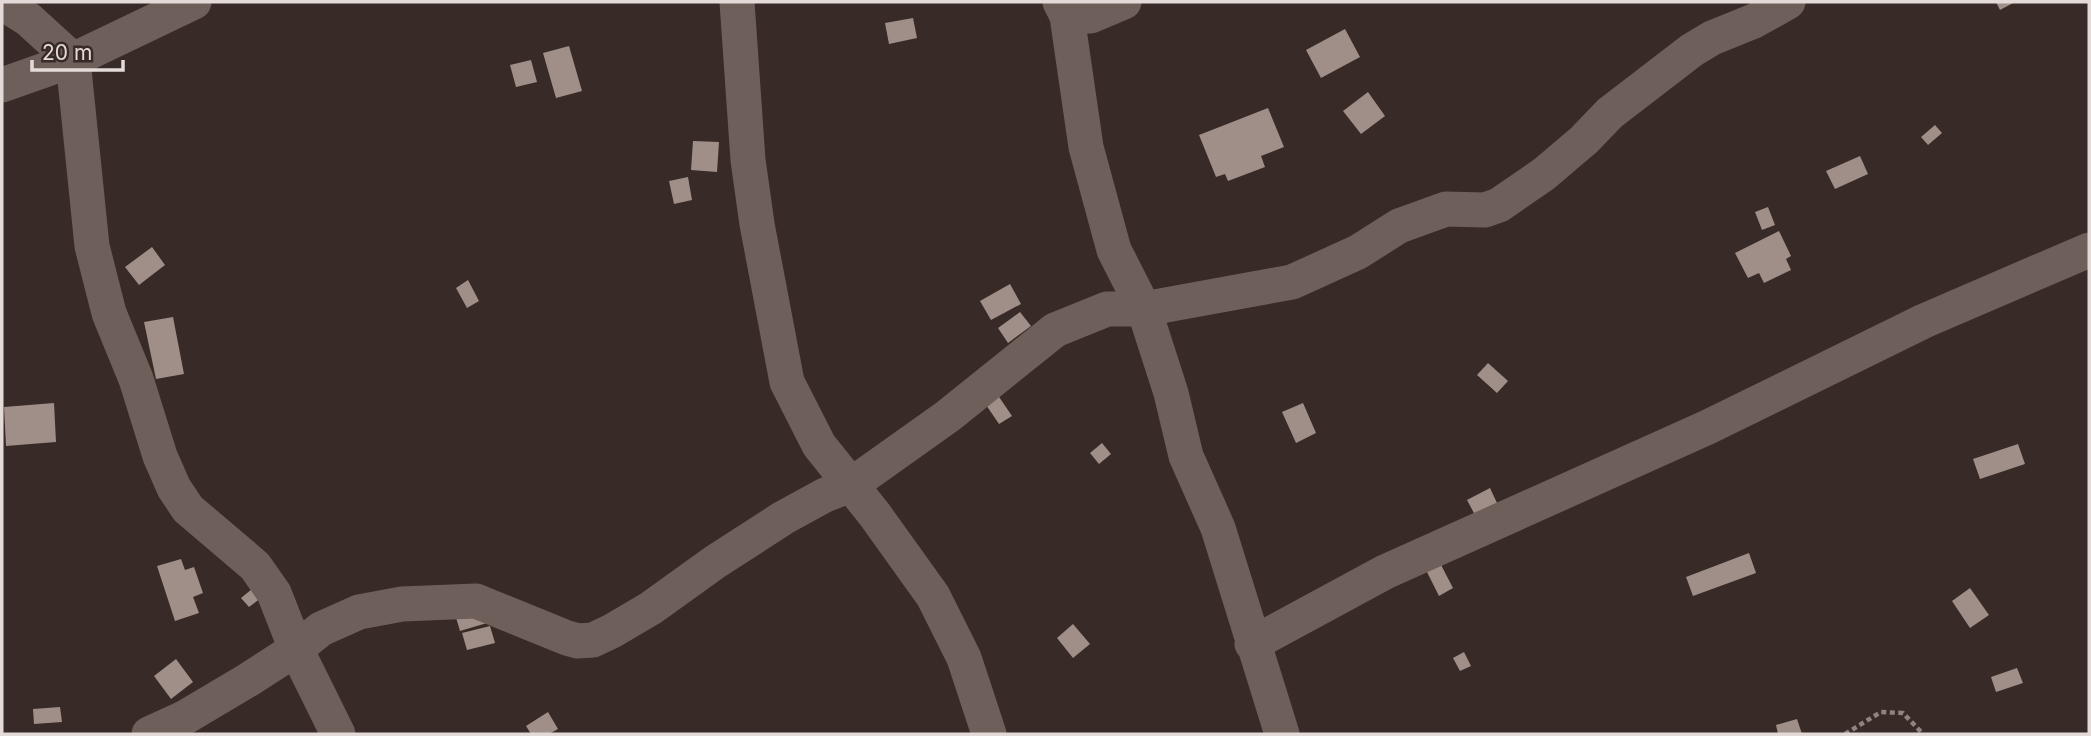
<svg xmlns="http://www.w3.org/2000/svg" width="2091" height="736" viewBox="0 0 2091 736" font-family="Inter,sans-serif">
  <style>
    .building { fill: #a08f89 }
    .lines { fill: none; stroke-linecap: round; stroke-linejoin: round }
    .path { stroke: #908481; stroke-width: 4.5; stroke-dasharray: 5 3.5; stroke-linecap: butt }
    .minor { stroke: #6f5f5a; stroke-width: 35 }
  </style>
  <rect width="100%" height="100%" fill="#382a26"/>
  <path class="building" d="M 1996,2 L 2015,2 L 2000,10 Z
    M 913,18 L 917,38 L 889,44 L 885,23 Z
    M 1345,29 L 1360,57 L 1321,78 L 1306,50 Z
    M 569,46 L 582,91 L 556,98 L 543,53 Z
    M 531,60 L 537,82 L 516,87 L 510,65 Z
    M 1368,92 L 1385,116 L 1361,134 L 1343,111 Z
    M 1268,108 L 1284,147 L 1261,156 L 1265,167 L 1228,181 L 1225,174 L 1216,177 L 1199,135 Z
    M 1935,125 L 1942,133 L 1928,145 L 1921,137 Z
    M 693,141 L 719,142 L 717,172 L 691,170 Z
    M 1860,156 L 1868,174 L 1835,189 L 1826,171 Z
    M 688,177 L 692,200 L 674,204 L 669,181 Z
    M 1768,207 L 1775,225 L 1762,230 L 1755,212 Z
    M 1779,231 L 1791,256 L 1786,259 L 1791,270 L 1764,283 L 1759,273 L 1748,278 L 1735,253 Z
    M 152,247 L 165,265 L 139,285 L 125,267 Z
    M 468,280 L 479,301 L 467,308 L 456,288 Z
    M 1010,284 L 1021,304 L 991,320 L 980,301 Z
    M 1020,312 L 1031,326 L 1008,343 L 998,328 Z
    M 173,317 L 184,374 L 156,379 L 144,322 Z
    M 1488,363 L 1508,381 L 1497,393 L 1477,375 Z
    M 995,391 L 1012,416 L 999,424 L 982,399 Z
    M 54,403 L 56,442 L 6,446 L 4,407 Z
    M 1303,403 L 1316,433 L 1296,443 L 1282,412 Z
    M 1102,443 L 1111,454 L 1099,464 L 1090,453 Z
    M 2018,444 L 2025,464 L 1980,479 L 1973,459 Z
    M 1490,488 L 1497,503 L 1475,515 L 1467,500 Z
    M 1749,553 L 1756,573 L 1693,596 L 1686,577 Z
    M 181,559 L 185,570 L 194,567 L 203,593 L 193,597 L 199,613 L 175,621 L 157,566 Z
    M 1439,561 L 1453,588 L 1439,596 L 1425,568 Z
    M 258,584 L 266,594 L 249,607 L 241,598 Z
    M 1970,588 L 1989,615 L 1970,628 L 1952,601 Z
    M 482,607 L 487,623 L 460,631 L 455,614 Z
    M 1073,624 L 1090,644 L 1073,658 L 1057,638 Z
    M 490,626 L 495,643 L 467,650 L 462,633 Z
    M 1464,652 L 1471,666 L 1460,671 L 1453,658 Z
    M 176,659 L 193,682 L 171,699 L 154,676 Z
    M 2017,668 L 2023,683 L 1996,692 L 1991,677 Z
    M 60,707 L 62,722 L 34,724 L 33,709 Z
    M 548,712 L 558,729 L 549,734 L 531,734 L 526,726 Z
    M 1797,719 L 1802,734 L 1778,734 L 1776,725 Z"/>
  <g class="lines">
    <path class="path" d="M 1845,734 L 1881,712 L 1903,713 L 1923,734"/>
    <path class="minor" d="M 737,2 L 748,160 L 757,224 L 787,382 L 819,445 L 875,515 L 933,596 L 964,658 L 989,734
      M 1060,2 L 1067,16 L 1086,147 L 1114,250 L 1144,309 L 1171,393 L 1186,456 L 1218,528 L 1282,734
      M 2,3 L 28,19 L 73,60 L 92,246 L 109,313 L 136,379 L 160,456 L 174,488 L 188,509 L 255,566 L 274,593 L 296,649 L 338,734
      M 1067,16 L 1091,16 L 1124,2
      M 2,85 L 73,60 L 194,2
      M 1252,644 L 1385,572 L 1708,427 L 1924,321 L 2089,250
      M 149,734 L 184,718 L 248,680 L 296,649 L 321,629 L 359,612 L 402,604 L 476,601 L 567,638 L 578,641 L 593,640 L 612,631 L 651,608 L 715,562 L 783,518 L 825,495 L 851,485 L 948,416 L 1055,330 L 1107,309 L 1144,309 L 1292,282 L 1358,252 L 1399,226 L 1446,209 L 1485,210 L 1499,205 L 1544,174 L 1584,140 L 1610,113 L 1692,50 L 1712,38 L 1754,21 L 1788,2"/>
  </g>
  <rect width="2091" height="736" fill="none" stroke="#e4dbd8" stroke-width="7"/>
  <path d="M32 60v10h91v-10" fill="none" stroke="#e4dbd8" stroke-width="3.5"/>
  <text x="42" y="60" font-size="21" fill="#e4dbd8" stroke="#382a26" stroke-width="5" paint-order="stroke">20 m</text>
</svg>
